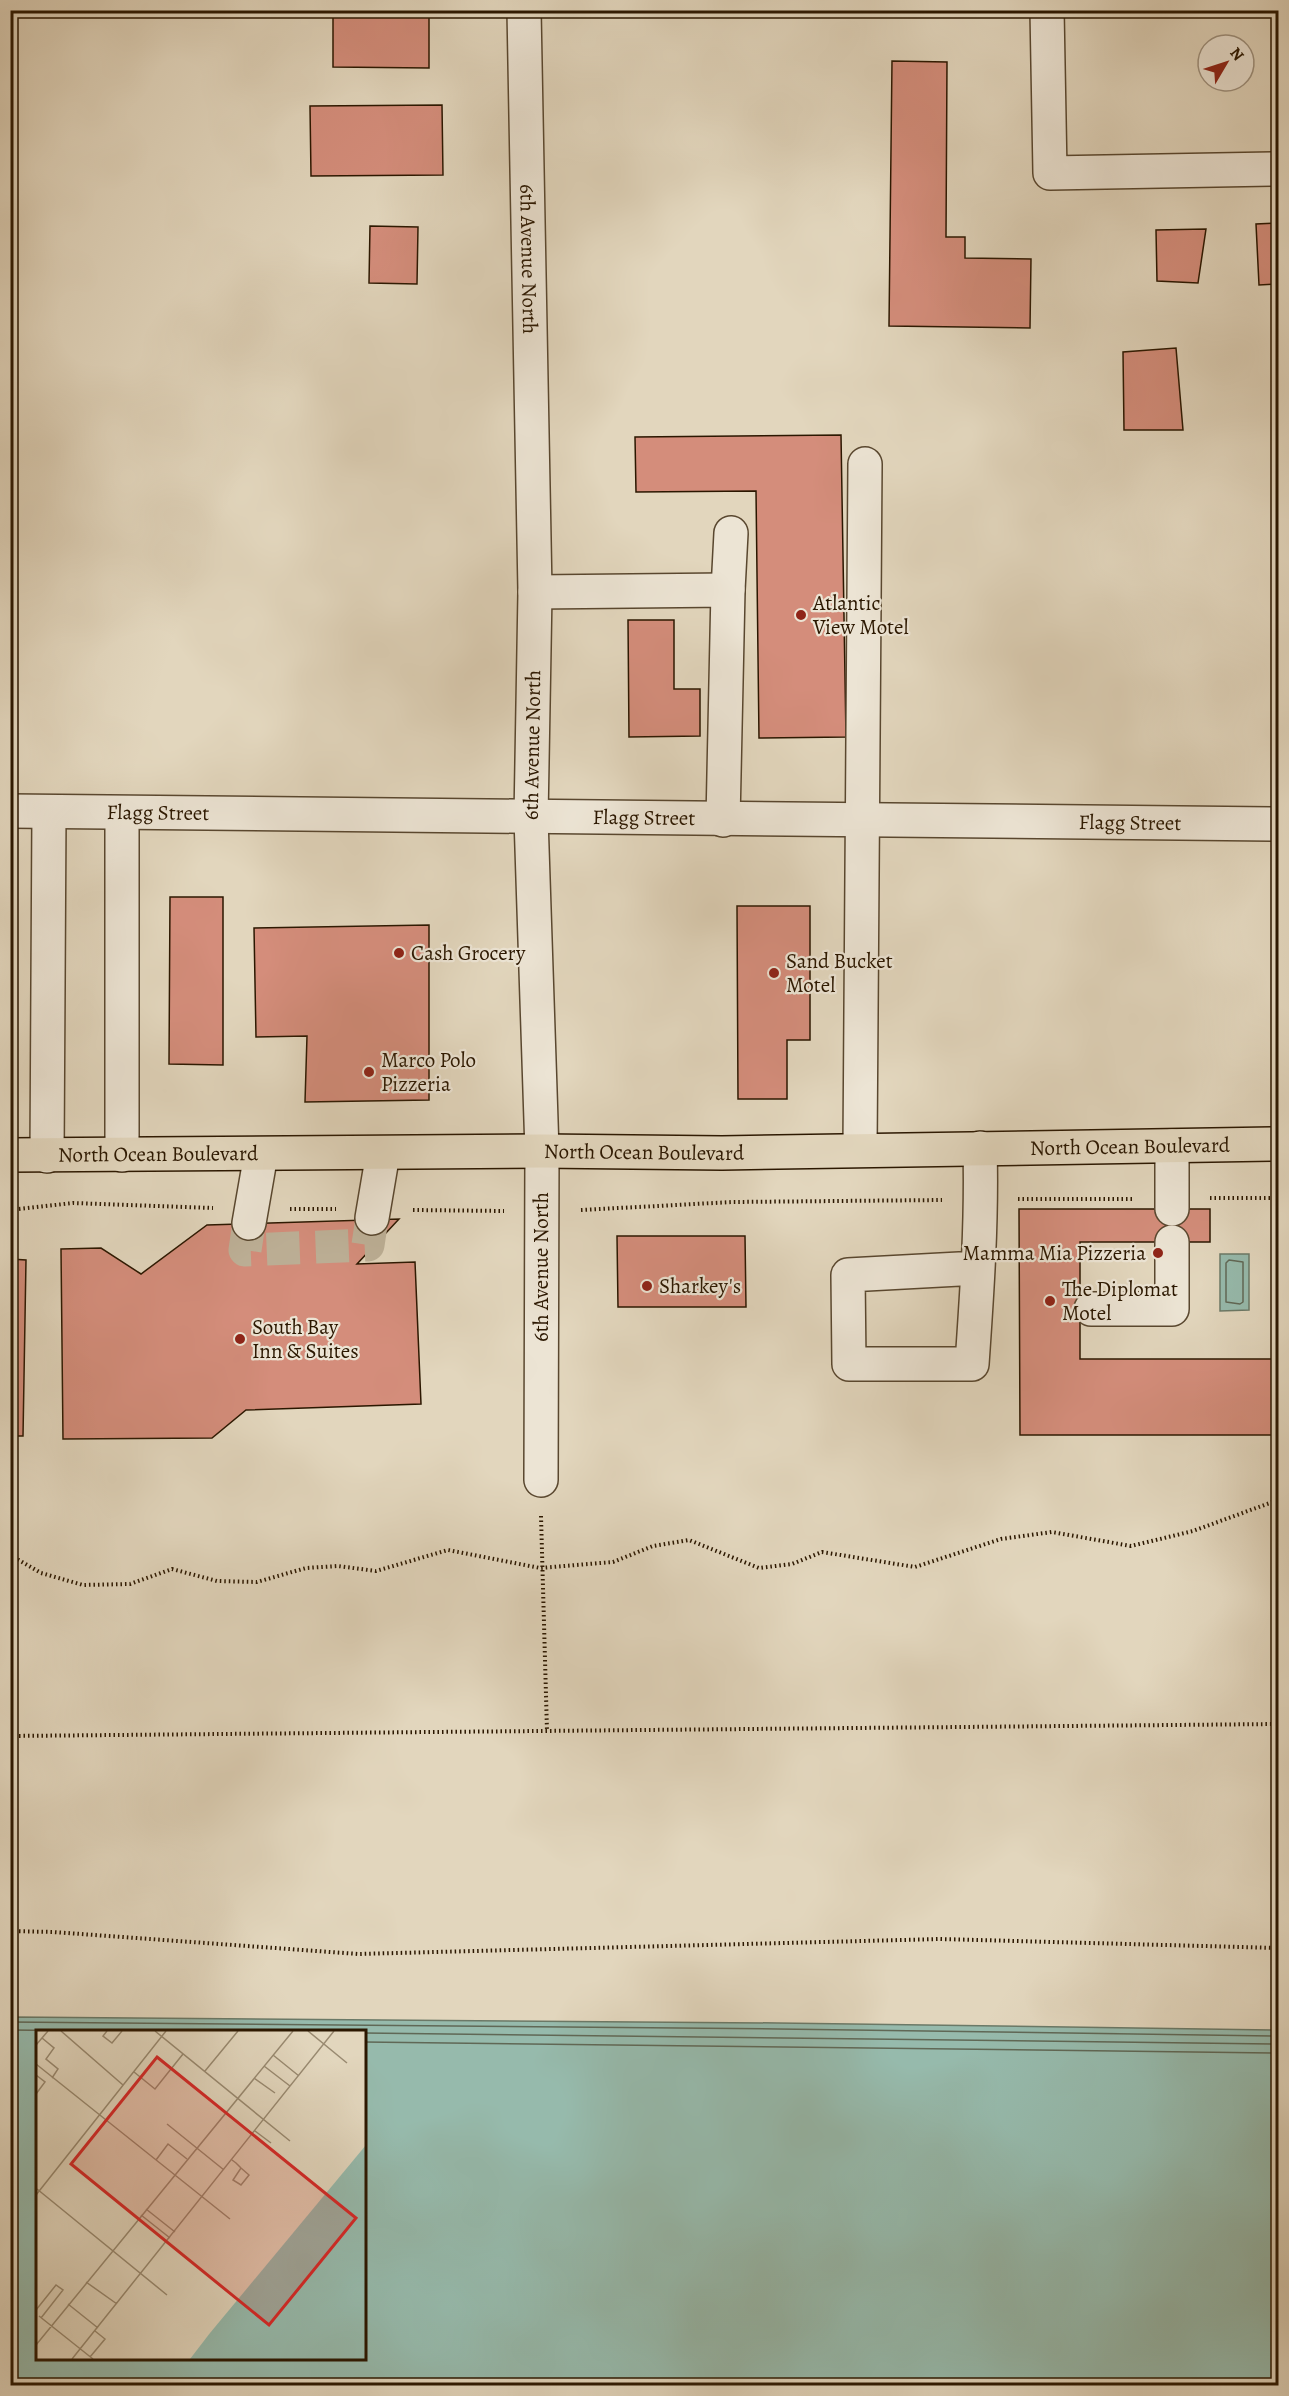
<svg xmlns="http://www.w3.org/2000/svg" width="1289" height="2396" viewBox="0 0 1289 2396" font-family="Alegreya,serif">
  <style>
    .water { fill: #96baac; stroke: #6b7967; stroke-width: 1.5; fill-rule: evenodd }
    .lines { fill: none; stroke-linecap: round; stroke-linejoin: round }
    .shore { stroke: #606856; stroke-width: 1.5 }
    .building { fill: #d48d7b; stroke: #2b1700; stroke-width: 1.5 }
    .minor-tunnel { stroke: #bdb097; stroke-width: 33; stroke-dasharray: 33 16; stroke-linecap: butt }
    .minor-casing { stroke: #59472f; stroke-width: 36 }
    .major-casing { stroke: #2b1700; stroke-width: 36 }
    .path { stroke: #2b1700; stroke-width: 4; stroke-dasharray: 1.5 3; stroke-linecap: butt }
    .minor { stroke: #ece4d4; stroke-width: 33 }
    .major { stroke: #e2d6bd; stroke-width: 33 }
    .poi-dot { fill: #8f2418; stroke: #ece4d4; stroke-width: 2 }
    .labels { text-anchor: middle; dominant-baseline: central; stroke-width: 4.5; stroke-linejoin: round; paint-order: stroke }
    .street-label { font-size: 21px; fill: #2b1700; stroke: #ece4d4 }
    .poi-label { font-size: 21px; fill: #2b1700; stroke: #ece4d4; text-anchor: start }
    .inset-road { fill: none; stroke: #998a71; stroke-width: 1.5 }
    .view { fill: #d62828; fill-opacity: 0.15; stroke: #d62828; stroke-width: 3 }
    .inset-edge { fill: none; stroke: #2b1700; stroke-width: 3 }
  </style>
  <rect width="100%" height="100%" fill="#e2d6bd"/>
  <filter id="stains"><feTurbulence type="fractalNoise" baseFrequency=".00333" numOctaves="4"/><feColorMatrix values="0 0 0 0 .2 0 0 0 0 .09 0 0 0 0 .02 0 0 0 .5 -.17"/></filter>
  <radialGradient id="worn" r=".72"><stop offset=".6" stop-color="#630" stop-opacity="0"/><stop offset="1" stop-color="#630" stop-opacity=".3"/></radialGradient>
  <path class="water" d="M 1220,1254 L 1249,1254 L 1249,1310 L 1220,1311 Z
    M 11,2017 L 778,2023 L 1278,2030 L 1278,2385 L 11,2385 ZM 38,2032 L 364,2032 L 364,2358 L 38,2358 Z"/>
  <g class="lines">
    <path class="shore" d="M 1229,1260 L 1243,1262 L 1243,1302 L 1240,1304 L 1226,1302 L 1226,1263 Z
      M 10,2022 L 778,2029 L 1278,2036
      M 10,2030 L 192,2032
      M 364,2033 L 1278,2044
      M 364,2042 L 1278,2053"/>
  </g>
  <path class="building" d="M 368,10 L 429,10 L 429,68 L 333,67 L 333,11 Z
    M 892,61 L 947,62 L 946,237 L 965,237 L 965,258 L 1031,259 L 1030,328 L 889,326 Z
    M 442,105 L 443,175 L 311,176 L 310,106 Z
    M 1278,223 L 1278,284 L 1259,285 L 1256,224 Z
    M 370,226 L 418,227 L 417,284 L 369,283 Z
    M 1206,229 L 1198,283 L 1157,281 L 1156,230 Z
    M 1176,348 L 1183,430 L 1124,430 L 1123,352 Z
    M 841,435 L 846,737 L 759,738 L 756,491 L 636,492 L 635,437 Z
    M 628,620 L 674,620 L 674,689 L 700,689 L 700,736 L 629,737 Z
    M 170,897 L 223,897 L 223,1065 L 169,1064 Z
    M 737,906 L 810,906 L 810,1040 L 787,1040 L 787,1099 L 738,1099 Z
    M 429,925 L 429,1100 L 305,1102 L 307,1036 L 256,1037 L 254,928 Z
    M 1019,1209 L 1210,1209 L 1210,1242 L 1080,1242 L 1080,1359 L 1278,1359 L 1278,1435 L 1020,1435 Z
    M 399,1219 L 357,1264 L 415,1262 L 421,1404 L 246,1410 L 212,1438 L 63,1439 L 61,1249 L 101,1248 L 141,1274 L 207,1225 Z
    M 617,1236 L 745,1236 L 746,1307 L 618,1307 Z
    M 10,1259 L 26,1260 L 23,1436 L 10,1436 Z"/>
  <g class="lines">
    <path class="minor-tunnel" d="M 249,1223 L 245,1250 L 368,1245 L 372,1218"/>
    <defs>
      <g id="minor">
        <path id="s1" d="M 524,10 L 535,592 L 531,818 L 542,1151 L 541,1480"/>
        <path d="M 1047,10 L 1050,173 L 1278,169"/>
        <path d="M 728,590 L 731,533"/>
        <path d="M 535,592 L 728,590 L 723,820"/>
        <path id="s2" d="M 10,811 L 1278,824"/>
        <path d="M 122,813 L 122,1155"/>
        <path d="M 860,1149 L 865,464"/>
        <path d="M 47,1156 L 49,812"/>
        <path d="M 1172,1209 L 1172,1146"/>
        <path d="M 372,1218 L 383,1153"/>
        <path d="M 249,1223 L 261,1154"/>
        <path d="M 978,1268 L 848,1275 L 849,1364 L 972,1364 C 977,1292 982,1220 980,1148"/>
        <path d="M 1091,1309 L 1172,1309 L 1172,1242"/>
      </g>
      <g id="major">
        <path id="s3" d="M 10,1155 L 542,1151 L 722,1153 L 1278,1144"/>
      </g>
    </defs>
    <use href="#minor" class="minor-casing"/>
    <use href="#major" class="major-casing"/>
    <path class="path" d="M 1210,1198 L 1278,1198
      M 1018,1199 L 1134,1199
      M 290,1209 L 336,1209
      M 10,1210 L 73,1203 L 213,1208
      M 413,1210 L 504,1211
      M 581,1210 L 733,1202 L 942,1200
      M 541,1516 L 547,1731
      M 10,1555 L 41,1573 L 83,1585 L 130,1584 L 172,1569 L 217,1581 L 257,1582 L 306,1568 L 338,1566 L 376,1571 L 448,1550 L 540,1568 L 613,1562 L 653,1546 L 689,1540 L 759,1568 L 792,1564 L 822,1552 L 915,1567 L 1001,1539 L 1052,1532 L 1131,1546 L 1193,1531 L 1278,1500
      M 10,1736 L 1278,1724
      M 10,1931 L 53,1932 L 358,1954 L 940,1939 L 1278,1948"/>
    <use href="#minor" class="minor"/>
    <use href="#major" class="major"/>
  </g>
  <g class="poi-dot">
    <circle cx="801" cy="615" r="6"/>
    <circle cx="399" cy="953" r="6"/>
    <circle cx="774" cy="973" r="6"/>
    <circle cx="369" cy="1072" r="6"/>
    <circle cx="1158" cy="1253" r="6"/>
    <circle cx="647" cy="1286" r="6"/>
    <circle cx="1050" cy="1301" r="6"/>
    <circle cx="240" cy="1339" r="6"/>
  </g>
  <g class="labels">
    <g class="street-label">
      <text stroke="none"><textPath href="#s1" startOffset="249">6th Avenue North</textPath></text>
      <text transform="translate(532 745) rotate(-89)">6th Avenue North</text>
      <text stroke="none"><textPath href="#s2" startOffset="148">Flagg Street</textPath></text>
      <text stroke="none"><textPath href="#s2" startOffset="634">Flagg Street</textPath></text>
      <text stroke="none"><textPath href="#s2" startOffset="1120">Flagg Street</textPath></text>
      <text stroke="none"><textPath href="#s3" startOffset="1120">North Ocean Boulevard</textPath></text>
      <text stroke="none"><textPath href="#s3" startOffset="634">North Ocean Boulevard</textPath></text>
      <text stroke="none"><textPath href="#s3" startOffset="148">North Ocean Boulevard</textPath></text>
      <text transform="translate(541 1267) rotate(-90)">6th Avenue North</text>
    </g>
    <g class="poi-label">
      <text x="813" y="603">Atlantic<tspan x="813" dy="24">View Motel</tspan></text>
      <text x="411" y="953">Cash Grocery</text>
      <text x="786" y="961">Sand Bucket<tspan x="786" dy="24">Motel</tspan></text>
      <text x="381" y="1060">Marco Polo<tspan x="381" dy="24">Pizzeria</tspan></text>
      <text x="1146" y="1253" text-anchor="end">Mamma Mia Pizzeria</text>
      <text x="659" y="1286">Sharkey's</text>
      <text x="1062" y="1289">The Diplomat<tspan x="1062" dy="24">Motel</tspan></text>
      <text x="252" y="1327">South Bay<tspan x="252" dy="24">Inn &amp; Suites</tspan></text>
    </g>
  </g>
  <g transform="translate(36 2030)">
    <rect width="330" height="330" fill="#e2d6bd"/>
    <path d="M 330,115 L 330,329 L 154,329 L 174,303 Z" fill="#96baac"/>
    <path class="inset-road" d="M 25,1 L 87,55M 71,1 L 67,6 L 76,13 L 86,1M 119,1 L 254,111M 272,1 L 311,33M 6,8 L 18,18 L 10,29 L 22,39 L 16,48M 0,15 L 12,1M 237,25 L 263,46M 0,34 L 194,189M 228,36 L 254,56M 169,41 L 202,1M 98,42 L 119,59 L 147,24M 0,45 L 9,52 L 0,64M 218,48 L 239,63M 131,94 L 188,140M 219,101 L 235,113M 120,130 L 132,114 L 151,129M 196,130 L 200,133 L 205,138 L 213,145 L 205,155 L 197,150 L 205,138M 1,159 L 131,265M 0,165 L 130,1M 110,179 L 139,202M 105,185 L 134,208M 50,252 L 81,274M 32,274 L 62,298M 0,280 L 20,255 L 27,260 L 5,288M 3,286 L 57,329M 0,315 L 257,1M 54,327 L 69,309 L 59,301M 36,329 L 298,1"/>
    <path class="view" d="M 121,27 L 320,188 L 233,295 L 35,134 Z"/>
    <rect width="330" height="330" class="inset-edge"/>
  </g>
  <rect width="1289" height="2396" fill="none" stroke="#e2d6bd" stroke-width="36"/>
  <rect x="12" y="12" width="1265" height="2372" fill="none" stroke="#2b1700" stroke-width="3"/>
  <rect x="18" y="18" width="1253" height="2360" fill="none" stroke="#2b1700" stroke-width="1.5"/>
  <g transform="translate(1226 63) rotate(51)"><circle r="28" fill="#ece4d4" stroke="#9f927f" stroke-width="1.5"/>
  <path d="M0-4.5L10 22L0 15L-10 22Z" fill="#8f2418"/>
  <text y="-9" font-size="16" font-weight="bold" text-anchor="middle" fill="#2b1700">N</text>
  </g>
  <rect width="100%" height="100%" filter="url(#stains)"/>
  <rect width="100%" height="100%" fill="url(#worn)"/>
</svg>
